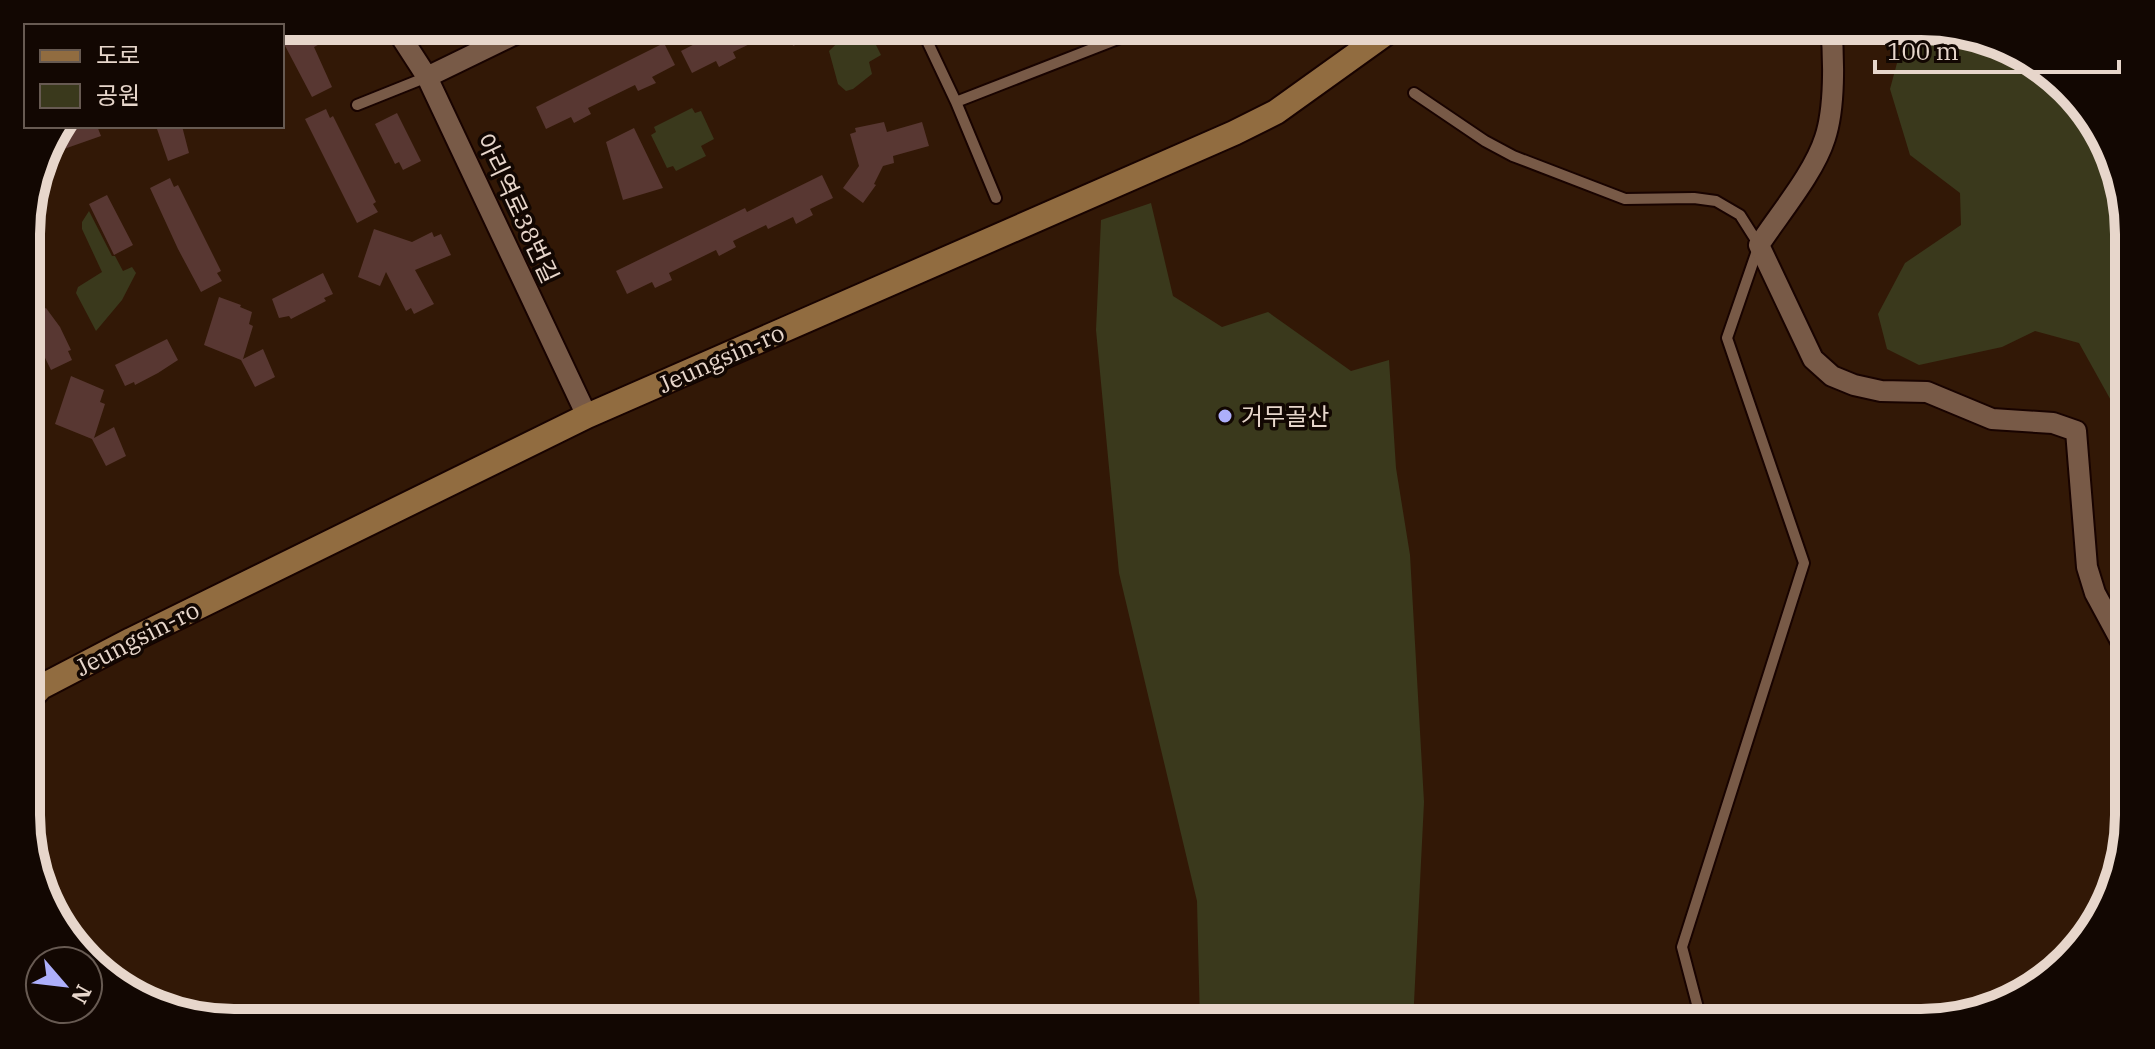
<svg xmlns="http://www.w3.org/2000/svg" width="2155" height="1049" viewBox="0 0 2155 1049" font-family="'IBM Plex Serif','Noto Sans KR',serif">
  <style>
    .green { fill: #3a391c }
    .building { fill: #583732 }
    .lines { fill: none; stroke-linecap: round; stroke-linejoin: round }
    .lane-casing { stroke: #180300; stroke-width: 14 }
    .street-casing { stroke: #180300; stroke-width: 24 }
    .secondary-casing { stroke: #180300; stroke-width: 28 }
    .lane { stroke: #785a47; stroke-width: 10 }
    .street { stroke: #785a47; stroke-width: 20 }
    .secondary { stroke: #916c40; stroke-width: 24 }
    .poi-dot { fill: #adaffb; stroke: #120702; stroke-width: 3 }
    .labels { text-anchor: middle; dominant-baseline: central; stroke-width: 7; stroke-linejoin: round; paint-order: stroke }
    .street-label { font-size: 24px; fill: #e7d6cb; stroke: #120702 }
    .poi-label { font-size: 24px; fill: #e7d6cb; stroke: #120702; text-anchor: start }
    .rim { fill: none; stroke: #e7d6cb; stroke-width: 10 }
  </style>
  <rect width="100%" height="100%" fill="#321806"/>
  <path class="green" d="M 855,26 L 867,27 L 881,55 L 869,62 L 872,74 L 853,89 L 846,91 L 838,84 L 829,51 Z
    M 1907,26 L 1921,26 L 2013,47 L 2094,118 L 2127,207 L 2128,431 L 2079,343 L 2035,331 L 2002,347 L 1919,365 L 1887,349 L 1878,314 L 1905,263 L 1961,225 L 1960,193 L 1910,155 L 1890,89 Z
    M 692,108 L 695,113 L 701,111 L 714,139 L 701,146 L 706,156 L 676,171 L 673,166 L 667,168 L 651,135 L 656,132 L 654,127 Z
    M 1151,203 L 1173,296 L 1222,327 L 1268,312 L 1351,371 L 1389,360 L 1396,468 L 1410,555 L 1424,802 L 1413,1023 L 1200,1023 L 1197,901 L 1119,573 L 1096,330 L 1101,220 Z
    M 89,211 L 112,256 L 115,256 L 123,271 L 132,267 L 136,273 L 122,300 L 96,331 L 76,293 L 78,287 L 102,272 L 82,229 L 82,222 Z"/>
  <path class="building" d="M 282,26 L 355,26 L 314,47 L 332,87 L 312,97 L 282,40 Z
    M 730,26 L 749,26 L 756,41 L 733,52 L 736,58 L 719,67 L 716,61 L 692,73 L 681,51 Z
    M 762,26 L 807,26 L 794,46 Z
    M 664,43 L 675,65 L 652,77 L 656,83 L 638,91 L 635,85 L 588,108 L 591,114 L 574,123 L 571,117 L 546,129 L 536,107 Z
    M 326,109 L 330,118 L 333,116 L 376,202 L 373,204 L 378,212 L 357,223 L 305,119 Z
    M 397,113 L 421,161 L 403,170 L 399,162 L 395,164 L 375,124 Z
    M 884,122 L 887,132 L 922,122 L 929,146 L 893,156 L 894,163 L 883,166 L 874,184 L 876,185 L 863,203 L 843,188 L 859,166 L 850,134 L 856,132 L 855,128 Z
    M 60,126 L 97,126 L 101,136 L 64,149 L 62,146 L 53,148 L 50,139 Z
    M 156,126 L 182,126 L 189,153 L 168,161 Z
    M 634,128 L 663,188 L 623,200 L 606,142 Z
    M 822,175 L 833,198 L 810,209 L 813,215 L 796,224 L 793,217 L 768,229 L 766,225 L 733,241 L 736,247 L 719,256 L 716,250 L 669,273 L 672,280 L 655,288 L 652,282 L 627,294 L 616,271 L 745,208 L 747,212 Z
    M 170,178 L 174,187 L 178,185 L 221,271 L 217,273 L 222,281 L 201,292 L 178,249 L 150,188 Z
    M 107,195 L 133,245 L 114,255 L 89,204 Z
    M 374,229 L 412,242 L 432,232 L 434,237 L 441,234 L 451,255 L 415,270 L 434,304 L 414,314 L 411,308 L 406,311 L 386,272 L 380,286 L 358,277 Z
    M 323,273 L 333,294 L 324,298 L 326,301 L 291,319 L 289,316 L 279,318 L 272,299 Z
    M 219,297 L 241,305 L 240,307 L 252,312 L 249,324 L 253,326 L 243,359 L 263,349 L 275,377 L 255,387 L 241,360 L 204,345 Z
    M 46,308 L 60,327 L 71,350 L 68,351 L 72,360 L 51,370 L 27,321 L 27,317 Z
    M 167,339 L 178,360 L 158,373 L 135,385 L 134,382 L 125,386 L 115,365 Z
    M 71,376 L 104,390 L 100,402 L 105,404 L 94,438 L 114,427 L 126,456 L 106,466 L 92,439 L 55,424 Z"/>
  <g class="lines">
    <defs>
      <path id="lane" d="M 920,26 L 956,102 L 996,198
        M 1348,26 L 1359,51
        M 1414,93 L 1485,141 L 1513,156 L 1625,199 L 1694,198 L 1716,201 L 1740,215 L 1759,245 L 1727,338 L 1804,563 L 1682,947 L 1702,1023
        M 956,102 L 1151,26
        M 357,105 L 427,77"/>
      <path id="street" d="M 394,26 L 427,77 L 587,416
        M 1831,26 C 1834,58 1835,108 1825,138 C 1814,173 1780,213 1759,245 L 1813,359 L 1832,376 L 1854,385 L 1881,391 L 1927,392 L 1992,419 L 2053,423 L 2076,431 L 2087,567 L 2095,593 L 2129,656
        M 427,77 L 532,26"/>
      <path id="secondary" d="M 28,701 L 41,687 L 131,640 L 587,416 L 1234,133 L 1276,112 L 1396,26"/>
    </defs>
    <use href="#lane" class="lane-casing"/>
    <use href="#street" class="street-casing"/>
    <use href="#secondary" class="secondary-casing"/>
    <use href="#lane" class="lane"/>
    <use href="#street" class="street"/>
    <use href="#secondary" class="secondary"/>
  </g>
  <circle class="poi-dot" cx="1225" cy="416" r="8"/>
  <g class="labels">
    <g class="street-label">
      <text transform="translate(518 208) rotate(65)">아리역로38번길</text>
      <text transform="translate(721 358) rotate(-24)">Jeungsin-ro</text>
      <text transform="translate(137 638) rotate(-27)">Jeungsin-ro</text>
    </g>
    <g class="poi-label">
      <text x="1241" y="416">거무골산</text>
    </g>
  </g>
  <path d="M0 0H2155V1049H0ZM234 40H1921A194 194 0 0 1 2115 234V815A194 194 0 0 1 1921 1009H234A194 194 0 0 1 40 815V234A194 194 0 0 1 234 40Z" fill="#120702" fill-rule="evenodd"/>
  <path class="rim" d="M234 40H1921A194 194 0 0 1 2115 234V815A194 194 0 0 1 1921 1009H234A194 194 0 0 1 40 815V234A194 194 0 0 1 234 40Z"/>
  <rect x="24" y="24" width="260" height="104" fill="#120702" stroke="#675a52" stroke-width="2"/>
  <rect x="40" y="50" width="40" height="12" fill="#916c40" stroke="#675a52" stroke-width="2"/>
  <text x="96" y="64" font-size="24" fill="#e7d6cb">도로</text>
  <rect x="40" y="84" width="40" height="24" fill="#3a391c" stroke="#675a52" stroke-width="2"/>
  <text x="96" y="104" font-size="24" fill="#e7d6cb">공원</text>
  <g transform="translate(64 985) rotate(118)"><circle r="38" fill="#120702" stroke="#675a52" stroke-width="2"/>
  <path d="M0-6L14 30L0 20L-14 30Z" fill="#adaffb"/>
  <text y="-12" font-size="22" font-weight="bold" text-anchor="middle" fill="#e7d6cb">N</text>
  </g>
  <path d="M1875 60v12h244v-12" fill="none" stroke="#e7d6cb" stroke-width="4"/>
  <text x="1887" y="60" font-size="24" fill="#e7d6cb" stroke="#120702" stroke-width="6" paint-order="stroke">100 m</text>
</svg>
